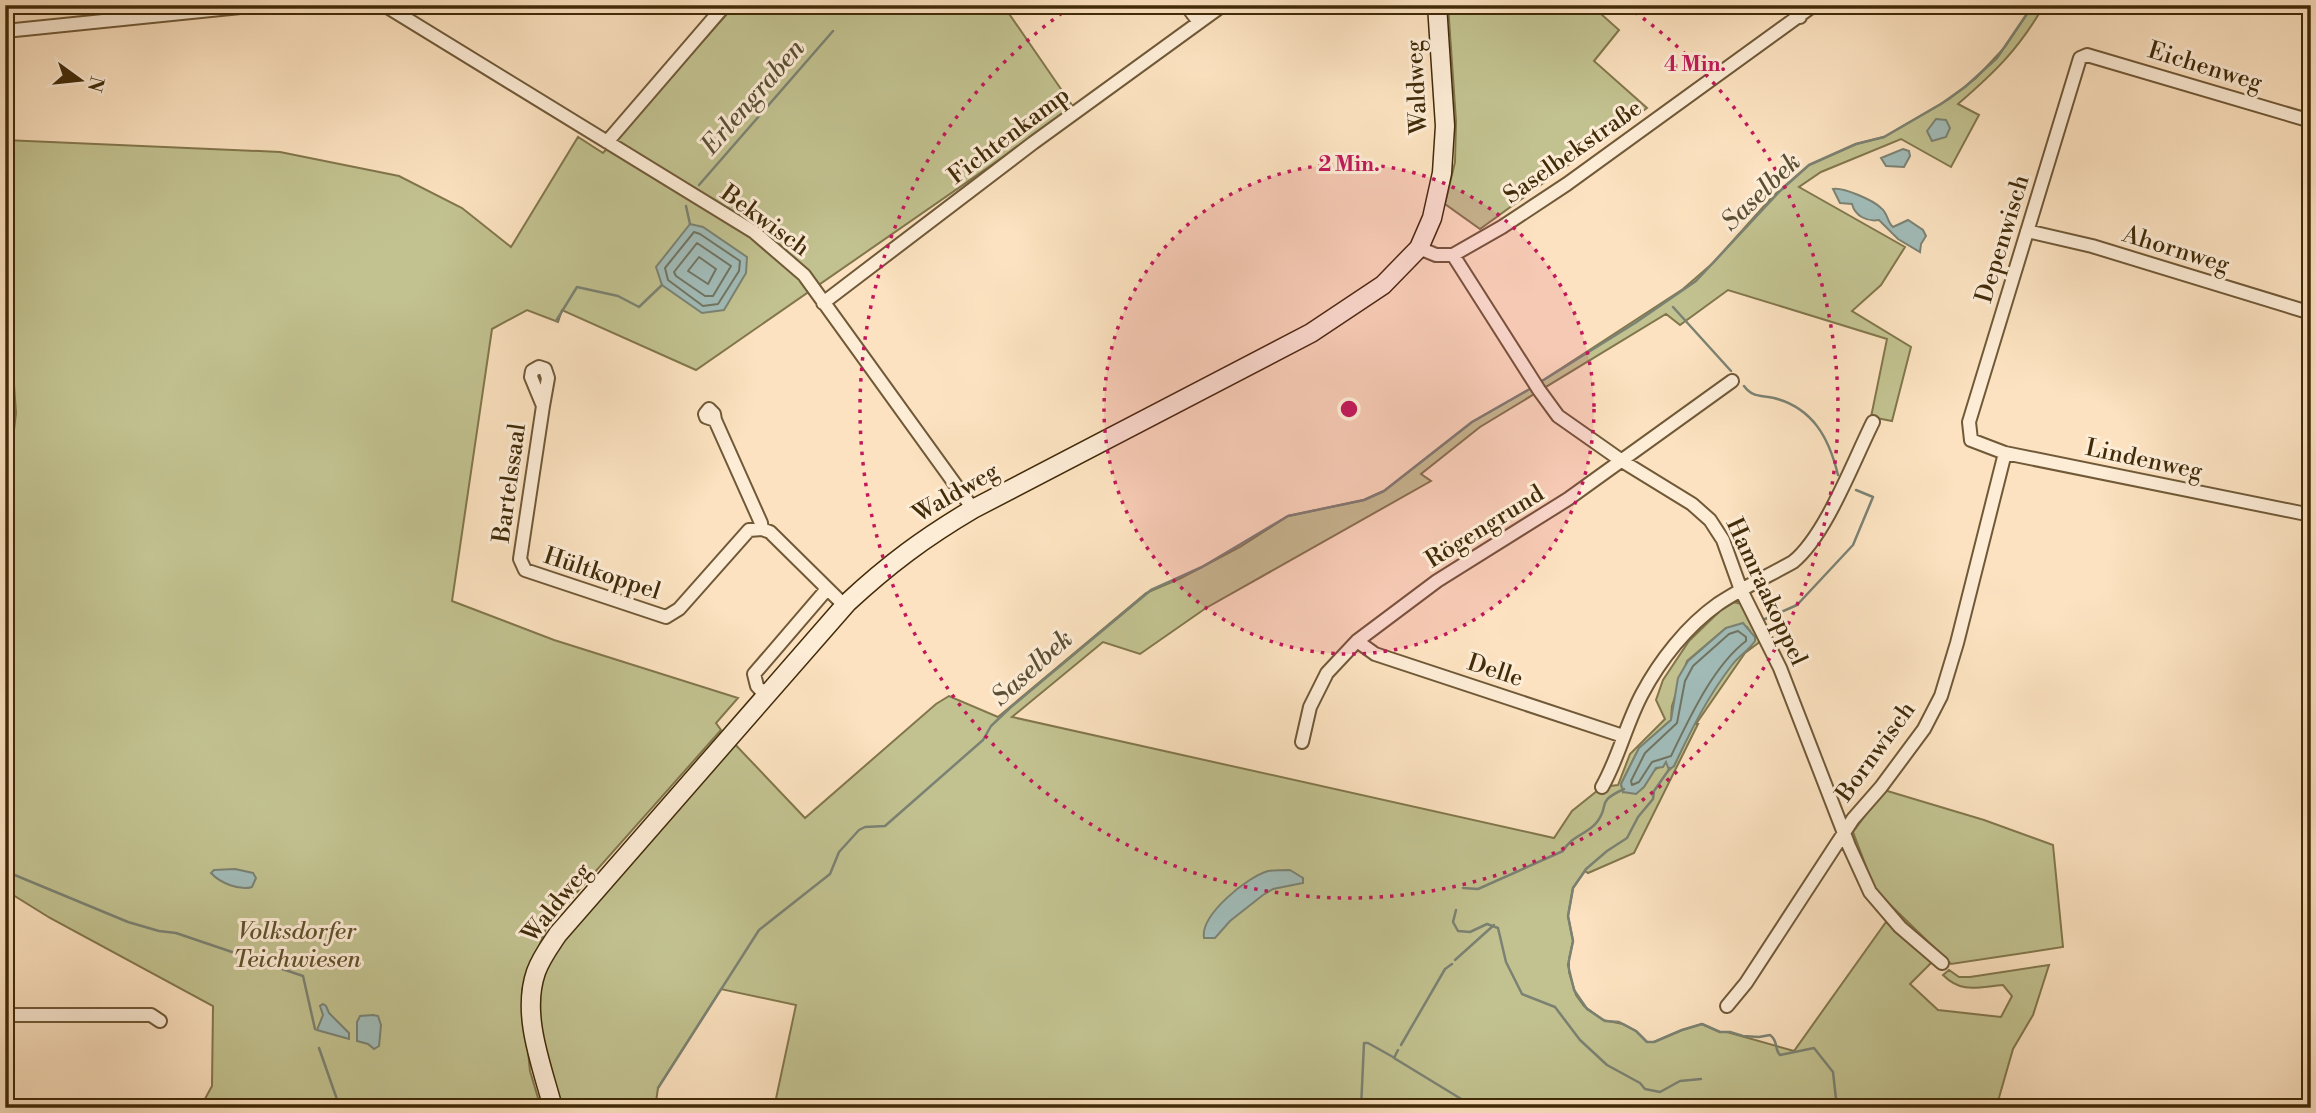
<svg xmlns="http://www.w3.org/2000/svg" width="2316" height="1113" viewBox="0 0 2316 1113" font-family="'Libre Bodoni',serif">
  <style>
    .green { fill: #c2c290; stroke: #82764c; stroke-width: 2; fill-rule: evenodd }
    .water { fill: #a1bcb9; stroke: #7b8273; stroke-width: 2 }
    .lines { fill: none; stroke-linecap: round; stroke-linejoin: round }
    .shore { stroke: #717461; stroke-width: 2 }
    .stream { stroke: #7b8273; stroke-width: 2.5 }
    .minor-casing { stroke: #705937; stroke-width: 16 }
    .tertiary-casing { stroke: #705937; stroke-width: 18 }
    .secondary-casing { stroke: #412b09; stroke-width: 21 }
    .minor { stroke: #fdecd6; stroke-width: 12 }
    .tertiary { stroke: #fdecd6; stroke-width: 14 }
    .secondary { stroke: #fdecd6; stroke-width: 18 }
    .ring { fill: none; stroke: #c2185b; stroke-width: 3.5; stroke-dasharray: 3.5 7 }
    .labels { text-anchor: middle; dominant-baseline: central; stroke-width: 6; stroke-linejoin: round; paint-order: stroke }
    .street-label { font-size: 24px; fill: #412b09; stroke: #fdecd6 }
    .park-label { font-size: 24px; font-style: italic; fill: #61512b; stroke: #fdecd6 }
    .water-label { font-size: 26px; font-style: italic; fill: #594f35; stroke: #fdecd6 }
    .centre { fill: #c2185b; stroke: #fdecd6; stroke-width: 3.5 }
    .ring-label { font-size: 21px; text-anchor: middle; font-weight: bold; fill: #c2185b; stroke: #fdecd6; stroke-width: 6; stroke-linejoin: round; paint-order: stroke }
  </style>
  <rect width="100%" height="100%" fill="#fce2c0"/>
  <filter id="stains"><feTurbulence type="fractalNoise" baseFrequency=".00286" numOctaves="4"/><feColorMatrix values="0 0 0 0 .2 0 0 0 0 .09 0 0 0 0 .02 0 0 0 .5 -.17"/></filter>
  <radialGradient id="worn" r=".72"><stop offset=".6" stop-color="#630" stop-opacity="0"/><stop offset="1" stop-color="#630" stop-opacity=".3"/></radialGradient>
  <path class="green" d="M 735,5 L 1003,5 L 1074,108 L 696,370 L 562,310 L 558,322 L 527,310 L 492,329 L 452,601 L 554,640 L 738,698 L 716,723 L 721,730 L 547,926 L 522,990 L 530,1071 L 541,1108 L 200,1108 L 212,1086 L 213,1006 L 50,918 L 5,890 L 5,507 L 16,413 L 5,254 L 5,140 L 280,152 L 399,176 L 462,208 L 511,247 L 578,137 L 603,153 Z
    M 1448,5 L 1591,5 L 1619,30 L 1594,61 L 1647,108 L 1480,229 L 1445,204 L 1455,162 L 1456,121 Z
    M 2033,5 L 2044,5 C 2020,48 1995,72 1958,104 L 1979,115 L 1951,167 L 1901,139 L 1821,172 L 1799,187 L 1905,247 L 1881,285 L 1852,311 L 1911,347 L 1892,421 L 1871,417 L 1887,339 L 1728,290 L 1680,325 L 1666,314 L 1480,427 L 1421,474 L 1431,481 L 1206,608 L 1140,654 L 1103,642 L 1012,717 L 1554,838 L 1572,811 L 1602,787 L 1618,785 L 1630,754 L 1665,719 L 1656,700 L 1663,680 L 1689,641 L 1727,604 L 1733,602 L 1742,604 L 1761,641 L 1745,653 L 1696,724 L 1698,724 L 1634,853 L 1588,873 L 1585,871 L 1573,888 L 1568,916 L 1573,941 L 1569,959 L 1569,972 L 1576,995 L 1584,1006 L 1603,1020 L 1623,1024 L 1636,1031 L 1647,1042 L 1654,1042 L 1682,1030 L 1702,1024 L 1720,1032 L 1727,1032 L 1794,1051 L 1886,922 L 1933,961 L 1910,984 L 1938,1010 L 2001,1017 L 2012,996 L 2003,985 C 1978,987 1962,994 1943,975 L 1949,970 L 1959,977 L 1970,977 L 2049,965 L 2033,1015 L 2013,1049 L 1996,1108 L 774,1108 L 796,1005 L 721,989 L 658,1088 L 655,1108 L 553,1108 L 535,1041 L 536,972 L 730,739 L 805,818 L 936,704 L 949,696 L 998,717 L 1146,593 L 1181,578 L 1240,547 L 1288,516 L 1364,500 L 1384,491 L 1472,422 L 1528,390 L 1683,289 L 1713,263 L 1773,196 L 1809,165 L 1856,144 L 1884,137 L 1949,99 L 1976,78 L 2005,47 ZM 1747,627 L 1750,631 L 1751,647 C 1719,667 1690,731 1674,766 L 1666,762 L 1623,792 L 1621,784 L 1639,748 L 1671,720 L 1672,706 L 1687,661 L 1726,628 Z
    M 1884,790 L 1984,820 L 2053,845 L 2063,947 L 1951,964 L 1875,890 L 1853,832 Z"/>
  <path class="water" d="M 1936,119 L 1946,120 L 1950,128 L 1946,137 L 1932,141 L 1927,131 Z
    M 1903,149 L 1909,151 L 1910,156 L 1904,167 L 1886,166 L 1881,158 Z
    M 1833,189 C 1843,187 1873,200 1881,208 C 1888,213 1887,222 1893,227 L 1908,220 L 1923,230 L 1926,236 L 1921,244 L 1920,252 L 1898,239 L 1879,220 C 1867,222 1855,216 1852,204 L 1840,203 Z
    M 690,224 L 703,227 L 747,257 L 746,273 L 724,310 L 702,313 L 662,285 L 656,267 Z
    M 1743,623 L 1755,637 L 1755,641 C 1749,650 1739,656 1732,665 C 1708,696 1691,730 1674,766 L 1669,770 L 1666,762 L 1663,767 L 1656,768 L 1644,787 L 1636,794 L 1623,792 L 1621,784 L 1639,748 L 1671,720 L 1678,678 L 1688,661 L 1726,628 Z
    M 235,869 L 253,873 L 256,878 L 252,887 C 240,891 220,883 211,873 L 214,870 Z
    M 1290,870 L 1303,878 L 1303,883 L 1273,889 L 1263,895 L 1230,921 L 1215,938 L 1204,938 C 1200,915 1247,877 1268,871 C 1275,870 1283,870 1290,870 Z
    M 323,1004 L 326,1006 L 329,1013 L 349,1033 L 349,1039 L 317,1030 L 323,1015 L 320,1006 Z
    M 373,1015 L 378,1016 L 381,1025 L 379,1046 L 374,1049 L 368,1044 L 357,1041 L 357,1022 L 360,1016 Z"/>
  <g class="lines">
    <path class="shore" d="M 694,232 L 700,234 L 740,261 L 739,271 L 718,304 L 703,306 L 668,280 L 665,268 Z
      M 697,243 L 731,266 L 713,296 L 705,296 L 676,276 L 674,272 Z
      M 699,257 L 716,269 L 708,284 L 688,271 Z
      M 1738,631 L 1746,637 L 1746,641 C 1713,666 1689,719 1671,756 L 1652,762 L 1639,782 L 1632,785 L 1631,781 L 1645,753 L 1677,723 L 1685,681 L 1693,666 L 1729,634 Z"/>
    <path class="stream" d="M 699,185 L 833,31
      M 686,206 L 690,224
      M 1673,307 L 1731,371
      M 556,321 L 577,287 L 618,296 L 639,307 L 662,285
      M 1542,381 L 1635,323 L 1696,281 L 1780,191 L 1809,165 L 1856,144 L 1884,137 L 1941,104 L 1965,87 L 1997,58 L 2033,5
      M 1744,386 C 1753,398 1761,395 1774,398 C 1813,408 1829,438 1838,475
      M 1765,619 L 1797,605 L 1853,545 L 1873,497 L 1856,490
      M 1670,768 L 1654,791 L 1653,799 L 1638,817 L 1627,838 L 1607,851 L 1586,869 L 1573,888 L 1568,916 L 1573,941 L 1568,965 L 1574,990 L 1587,1009 L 1605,1021 L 1619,1022 L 1636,1031 L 1647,1042 L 1654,1042 L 1682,1030 L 1702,1024 L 1720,1032 L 1730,1032 L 1743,1036 L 1759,1037 L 1770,1035 C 1779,1041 1774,1050 1780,1055 L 1814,1048 L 1833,1072 L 1837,1108
      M 5,871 L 128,922 L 159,931 L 176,933 L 303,976 L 315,1029
      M 1463,888 L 1478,889 L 1563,851 C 1572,835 1588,834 1597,822 C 1611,804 1594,803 1624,789
      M 1456,910 L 1453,922 L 1458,931 L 1470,932 L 1487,924 L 1498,928 L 1506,962 L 1522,994 L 1555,1007 L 1580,1040 L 1607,1065 L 1640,1083 L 1645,1089 L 1660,1092 L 1680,1081 L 1701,1079
      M 1455,960 L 1494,925
      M 1401,1045 L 1445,969 L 1452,964
      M 319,1048 L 340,1108
      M 1398,1050 L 1394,1058 L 1476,1108
      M 658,1088 L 759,930 L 830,874 L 839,852 L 859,830 L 865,827 L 885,826 L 983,740 L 991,726 L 1011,707 L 1151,590 L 1202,567 L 1288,516 L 1364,500 L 1384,491 L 1472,422 L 1528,390
      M 1361,1108 L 1364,1043 L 1368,1043 L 1393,1057"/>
    <defs>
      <path id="minor" d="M 384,5 L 754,232 L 804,275 L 973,509
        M 1186,5 L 1199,22
        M 1787,5 L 1800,17
        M 5,31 L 260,5
        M 2311,121 L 2087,55 L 2080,58 L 1969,422 L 1971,440 L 2005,453 L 2311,515
        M 607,142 L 725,5
        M 2027,231 L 2092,246 L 2311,313
        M 1419,248 L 1436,255 L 1453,255 L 1502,227 L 1567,184 L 1814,5
        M 1453,255 L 1539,390 L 1558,416 L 1622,461 L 1692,504 L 1710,520 L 1723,540 L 1741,590 L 1780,668 L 1849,846 L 1870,892 L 1900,927 L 1942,963
        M 823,303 L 1033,143 L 1223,5
        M 539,367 L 545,369 L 548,378 L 543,406 L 531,377 L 532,371 Z
        M 543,406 L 520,559 L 525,570 L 666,617 L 679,609 L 749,530 L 762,529 L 770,532 L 845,606
        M 709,409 L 714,414 L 715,420 L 706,417 L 705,414 Z
        M 715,420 L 761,523 L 762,529
        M 1357,641 L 1375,654 L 1623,736
        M 766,696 L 757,686 L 754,674 L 827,589
        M 1302,742 L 1310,707 L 1327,673 L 1357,641 L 1437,581 L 1568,499 L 1732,381
        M 1602,787 C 1619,757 1626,724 1642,694 C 1660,660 1687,626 1718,604 C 1742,588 1768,576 1793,562 C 1826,535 1853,462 1873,422
        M 1727,1006 L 1746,983 L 1853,819 L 1881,787 L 1924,729 L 1941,696 L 1957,643 L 2005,453
        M 5,1015 L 151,1015 L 160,1021"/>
      <path id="tertiary" d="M 5,379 L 5,425"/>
      <path id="secondary" d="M 553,1108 C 542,1066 521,1015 536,972 C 541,958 550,946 558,934 L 847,603 C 889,564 924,538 973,509 L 1311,333 L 1383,285 L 1419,248 L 1432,218 L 1442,173 L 1445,126 L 1437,5"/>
    </defs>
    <use href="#minor" class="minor-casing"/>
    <use href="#tertiary" class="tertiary-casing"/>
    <use href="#secondary" class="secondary-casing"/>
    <use href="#minor" class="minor"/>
    <use href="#tertiary" class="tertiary"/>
    <use href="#secondary" class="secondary"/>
  </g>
  <circle cx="1349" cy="409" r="245" fill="#c2185b" fill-opacity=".12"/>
  <g class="ring">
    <circle cx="1349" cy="409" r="245"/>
    <path d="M1626 6A489 489 0 1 1 1072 6"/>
  </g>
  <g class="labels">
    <g class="street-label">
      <text transform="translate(2205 67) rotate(17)">Eichenweg</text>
      <text transform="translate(1417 87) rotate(-93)">Waldweg</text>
      <text transform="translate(1009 136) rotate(-37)">Fichtenkamp</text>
      <text transform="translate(1573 152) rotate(-35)">Saselbekstraße</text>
      <text transform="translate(765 221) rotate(36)">Bekwisch</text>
      <text transform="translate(2003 239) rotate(-73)">Depenwisch</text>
      <text transform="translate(2176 250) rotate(17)">Ahornweg</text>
      <text transform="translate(2144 460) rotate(12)">Lindenweg</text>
      <text transform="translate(510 483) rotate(-82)">Bartelssaal</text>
      <text transform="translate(956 493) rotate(-30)">Waldweg</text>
      <text transform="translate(1485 527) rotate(-32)">Rögengrund</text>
      <text transform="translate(602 574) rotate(18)">Hültkoppel</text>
      <text transform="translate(1766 592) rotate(65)">Hamraakoppel</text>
      <text transform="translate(1495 671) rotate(18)">Delle</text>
      <text transform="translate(1876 752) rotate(-54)">Bornwisch</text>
      <text transform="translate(557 903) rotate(-51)">Waldweg</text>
    </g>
    <g class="park-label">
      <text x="297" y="932">Volksdorfer<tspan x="297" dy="28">Teichwiesen</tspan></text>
    </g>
    <g class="water-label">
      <text transform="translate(753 97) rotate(-49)">Erlengraben</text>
      <text transform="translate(1761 192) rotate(-44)">Saselbek</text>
      <text transform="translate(1032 668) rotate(-42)">Saselbek</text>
    </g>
  </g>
  <circle cx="1349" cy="409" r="10" class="centre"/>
  <g class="ring-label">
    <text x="1695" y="71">4 Min.</text>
    <text x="1349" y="171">2 Min.</text>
  </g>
  <rect width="2316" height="1113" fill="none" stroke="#fce2c0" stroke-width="28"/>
  <rect x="7" y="7" width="2302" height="1099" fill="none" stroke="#412b09" stroke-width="3.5"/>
  <rect x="14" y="14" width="2288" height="1085" fill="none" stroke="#412b09" stroke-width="2"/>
  <g transform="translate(80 80) rotate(105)" stroke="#fdecd6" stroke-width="5" paint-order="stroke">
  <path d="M0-5L12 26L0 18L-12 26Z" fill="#412b09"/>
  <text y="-10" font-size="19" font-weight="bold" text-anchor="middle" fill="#412b09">N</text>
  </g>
  <rect width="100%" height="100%" filter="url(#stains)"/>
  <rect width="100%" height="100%" fill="url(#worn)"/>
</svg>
